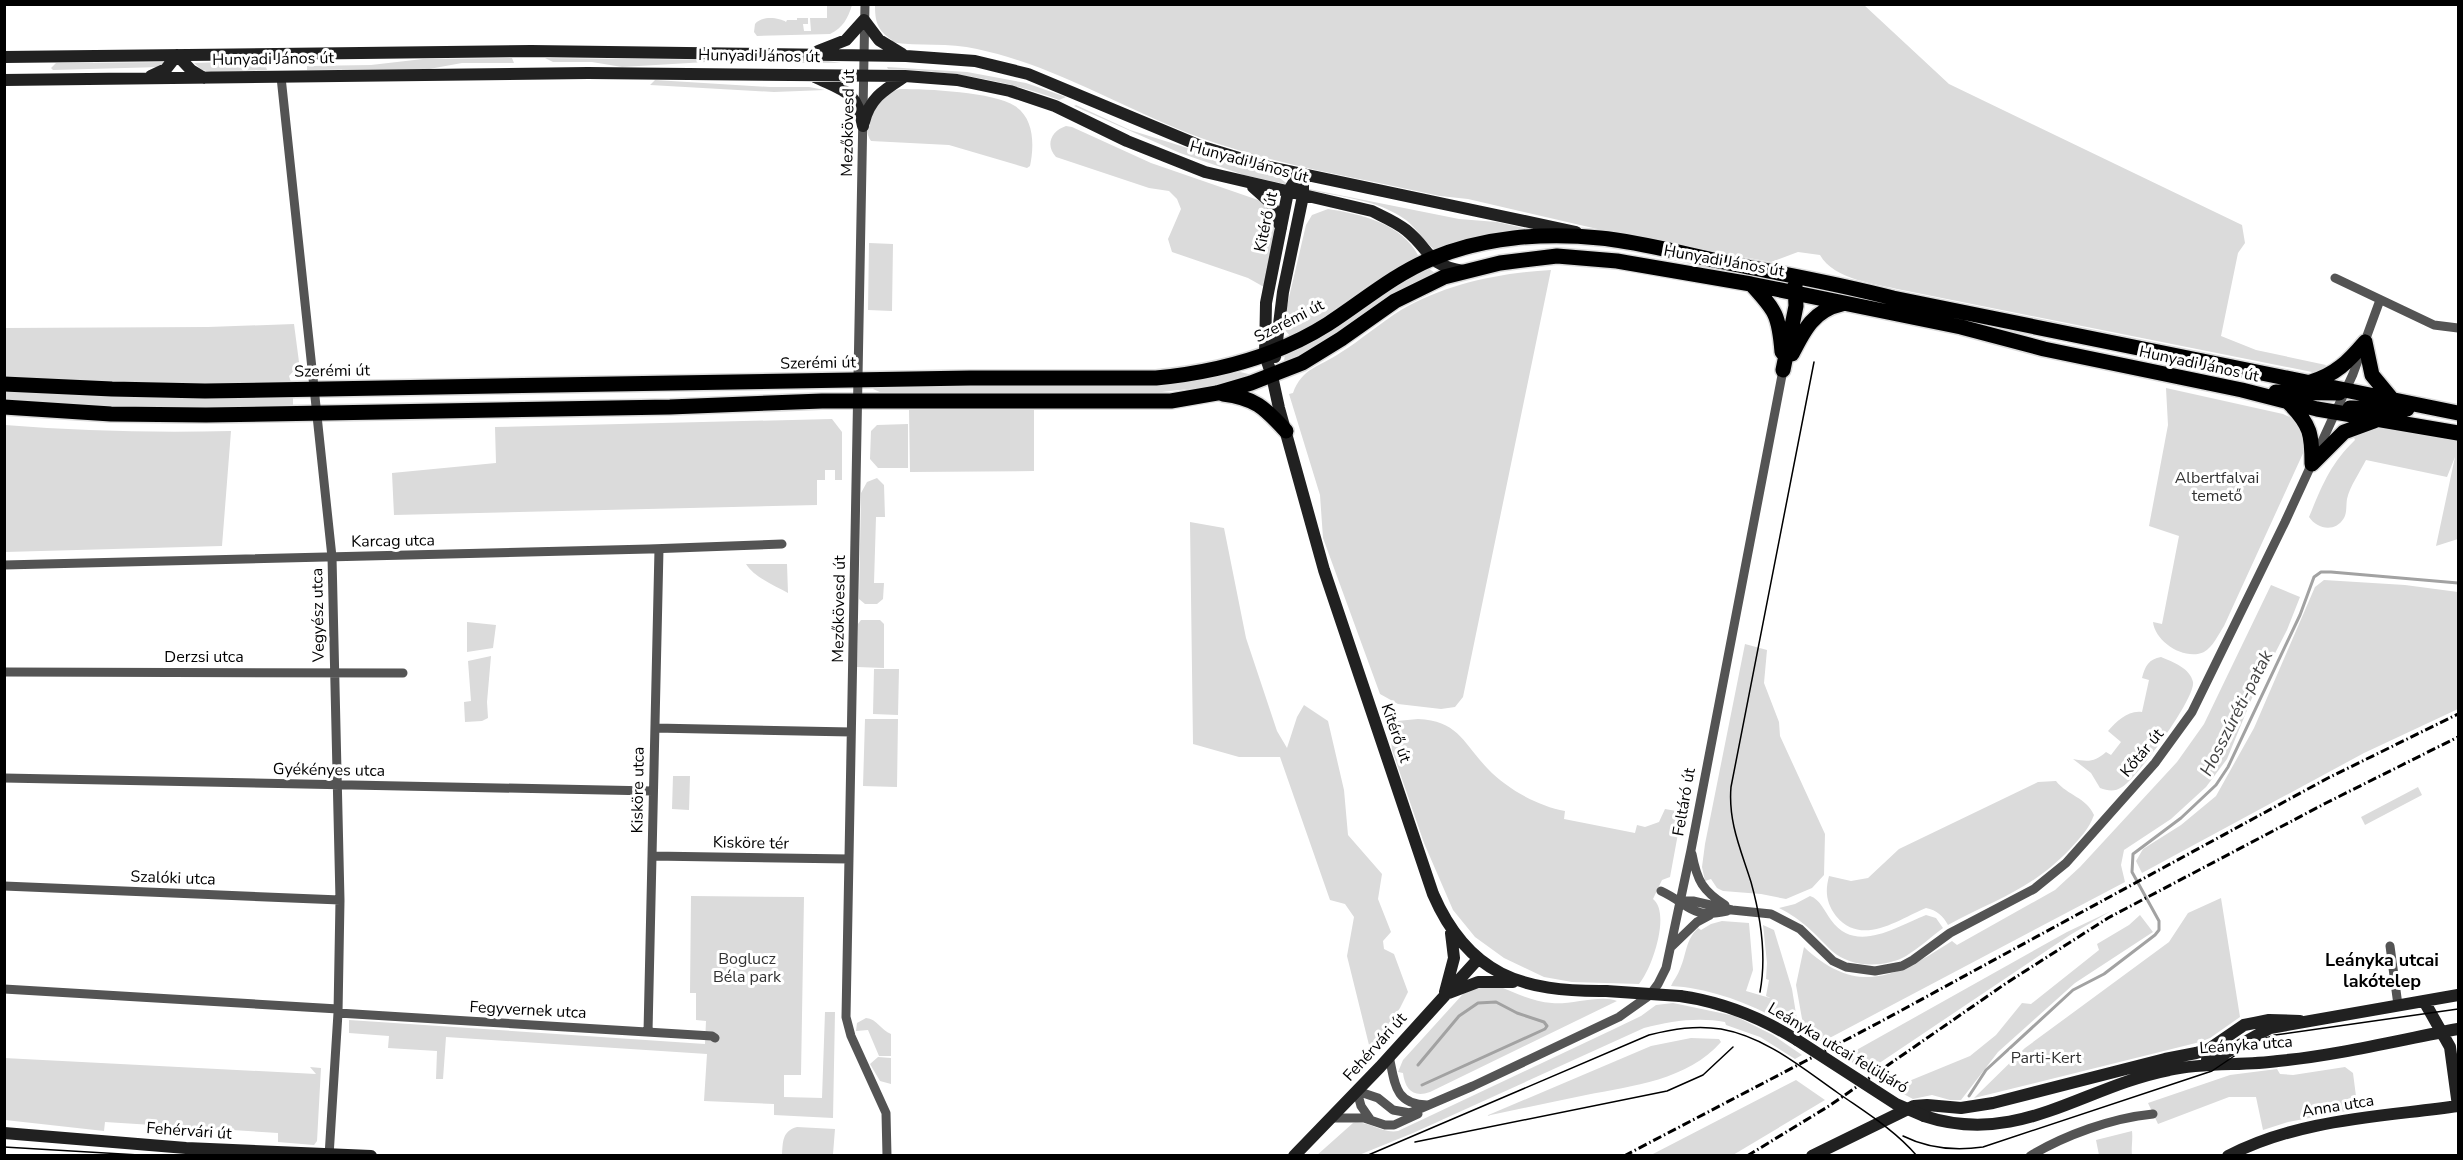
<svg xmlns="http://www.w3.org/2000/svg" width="2463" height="1160" viewBox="0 0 2463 1160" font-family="'Nunito Sans',sans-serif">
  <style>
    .green { fill: #dbdbdb }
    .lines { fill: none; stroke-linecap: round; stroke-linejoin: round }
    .stream { stroke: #a2a2a2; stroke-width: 3 }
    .primary-casing { stroke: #dbdbdb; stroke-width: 18 }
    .street { stroke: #545454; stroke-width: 9 }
    .secondary { stroke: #212121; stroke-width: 12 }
    .primary { stroke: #000; stroke-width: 15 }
    .tram { stroke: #000; stroke-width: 1.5 }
    .rail { stroke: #000; stroke-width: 3; stroke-dasharray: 9 3 1.5 3; stroke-linecap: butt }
    .secondary-bridge { stroke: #212121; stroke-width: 12 }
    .labels { text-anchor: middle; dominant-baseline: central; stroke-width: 6; stroke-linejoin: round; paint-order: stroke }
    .street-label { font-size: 16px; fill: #000; stroke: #fff }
    .park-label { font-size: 16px; fill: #323232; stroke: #fff }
    .water-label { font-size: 18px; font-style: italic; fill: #434343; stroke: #fff }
    .neighbourhood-label { font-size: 18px; font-weight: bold; fill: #000; stroke: #fff }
  </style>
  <rect width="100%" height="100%" fill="#fff"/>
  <path class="green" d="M 827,5 L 852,5 C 848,18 843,28 830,34 L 757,36 L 754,32 L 755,24 C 762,15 780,18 786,22 L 787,20 L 797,20 L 797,18 L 808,18 L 808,24 L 803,24 L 804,31 L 811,31 L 810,18 L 827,18 Z
    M 875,5 L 1864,5 L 1949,84 L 2242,225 L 2245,243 L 2238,253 L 2221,336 L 2256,350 L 2326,365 L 2322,372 L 2312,372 L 1902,290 C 1877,284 1834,280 1820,255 L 1798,252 L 1771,262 L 1743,257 L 1606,231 L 1468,199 L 1440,196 C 1361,178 1279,166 1201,138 C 1125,110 1057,66 977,49 C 949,42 919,47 891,42 L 892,40 C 877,30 875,21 875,5 Z
    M 512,58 L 514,63 L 462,63 L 429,69 L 307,70 L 307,66 L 371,65 L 423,59 Z
    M 545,58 L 828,61 L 841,63 L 706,62 L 622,67 L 592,62 L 553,62 Z
    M 257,61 L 265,64 L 267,70 L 211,72 L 202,70 L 194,63 Z
    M 167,62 L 161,67 L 53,70 L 51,68 L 56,63 Z
    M 887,67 L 967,72 L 1026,83 L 1066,97 L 1059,100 C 1003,79 948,71 888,69 Z
    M 655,80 L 770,87 L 809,87 L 825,90 L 774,92 L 650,85 Z
    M 900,89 C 927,89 994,92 1015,106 C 1035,119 1034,147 1030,166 L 1027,168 L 949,145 L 871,141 C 858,123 881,92 900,89 Z
    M 1076,105 L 1130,130 L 1277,176 L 1289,185 L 1244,175 L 1180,153 L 1074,106 Z
    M 1066,126 L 1072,127 L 1151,163 L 1261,201 C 1286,222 1270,259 1264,287 L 1248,278 L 1172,252 L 1168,239 L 1181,209 L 1177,199 L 1169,191 L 1149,188 L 1056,157 C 1045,145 1051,131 1066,126 Z
    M 1309,189 L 1459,219 L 1497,222 L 1528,229 L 1435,250 C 1424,242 1417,229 1406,220 C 1379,200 1341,197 1309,190 Z
    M 1328,209 C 1361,214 1403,224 1419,257 L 1370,284 L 1308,328 L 1290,336 L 1285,330 L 1286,310 L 1306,225 L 1312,215 Z
    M 869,243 L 893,244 L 892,311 L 868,310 Z
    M 1428,268 L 1435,273 L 1301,356 L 1286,362 L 1284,361 L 1285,354 L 1390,288 Z
    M 1551,270 L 1463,697 L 1455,707 L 1441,709 L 1398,704 L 1380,694 L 1323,538 L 1320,495 L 1289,394 L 1293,393 C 1302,368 1319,367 1340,353 C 1361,340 1380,323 1401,310 C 1446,284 1499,273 1551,270 Z
    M 294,324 L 299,362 L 298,366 L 289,376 L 291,382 L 285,383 L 112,383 L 5,377 L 4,328 L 208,327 Z
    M 1240,372 L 1253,375 L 1207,387 L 1162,392 L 933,395 L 882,393 L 873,389 L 876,386 L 1182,383 Z
    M 2166,388 L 2283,414 C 2304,423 2305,427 2305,449 L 2224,626 C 2218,635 2213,647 2204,652 C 2185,661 2155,642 2153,622 L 2162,624 L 2179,536 L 2149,526 L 2168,425 Z
    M 4,390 L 289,396 L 293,397 L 293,407 L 112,407 L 5,401 Z
    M 1034,407 L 1034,471 L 910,472 L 909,410 Z
    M 832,419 L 842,432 L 842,480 L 835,480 L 835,470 L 825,470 L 825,480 L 817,480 L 817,505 L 394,515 L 392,473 L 496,463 L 495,427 Z
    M 908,424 L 908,468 L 878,468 L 870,459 L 871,431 L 877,425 Z
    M 5,425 C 80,431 155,433 231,431 L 222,546 L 5,552 Z
    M 2376,427 L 2458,440 L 2458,539 L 2436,546 L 2455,457 L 2447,477 L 2366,460 C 2360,472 2350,486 2347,499 C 2346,505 2347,513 2344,518 C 2335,533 2317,529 2309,517 C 2322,486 2330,464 2355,440 L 2352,433 Z
    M 877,478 L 884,485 L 885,517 L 876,517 L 874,583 L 884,583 L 883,599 L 877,604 L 865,604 L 859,599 L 861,493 L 867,482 Z
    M 1190,522 L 1224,528 L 1246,638 L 1277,731 L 1287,748 L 1297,717 L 1304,705 L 1328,721 L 1344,790 L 1348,835 L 1382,874 L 1378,899 L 1391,932 L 1383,941 L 1384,949 L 1394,954 L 1408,992 L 1400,1008 L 1370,1049 L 1347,956 L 1354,917 L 1345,904 L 1330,900 L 1280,757 L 1239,757 L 1193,744 Z
    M 746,564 L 787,564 L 788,593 C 775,586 754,577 746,564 Z
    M 2324,580 L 2405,585 L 2458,592 L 2458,709 L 2364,753 L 2142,873 L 2136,861 L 2143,849 L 2181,825 L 2216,796 L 2254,728 L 2315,587 Z
    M 2271,585 L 2300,597 L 2287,630 L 2252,698 L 2227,759 L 2206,787 L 2171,819 L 2124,850 L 2121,865 L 2125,882 L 1822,1042 L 1804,1030 L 1796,985 L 1804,947 C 1858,998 1898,976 1952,941 L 1957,945 L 2055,890 L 2080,867 L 2177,762 L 2204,724 Z
    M 861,620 L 880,620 L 884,624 L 884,668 L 857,667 L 858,624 Z
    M 467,622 L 496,625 L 493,648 L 467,652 Z
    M 1745,644 L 1767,650 L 1764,683 L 1779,722 L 1780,736 L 1825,834 L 1824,875 L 1812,888 L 1786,899 L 1761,894 L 1723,891 L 1717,888 L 1711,879 L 1705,881 L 1702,867 L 1705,844 Z
    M 491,656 L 487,702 L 488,718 L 482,721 L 465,722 L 464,702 L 471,701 L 468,661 Z
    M 2161,657 C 2173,662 2190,668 2193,682 C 2196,698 2137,778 2122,787 C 2115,792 2108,791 2100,788 L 2091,773 L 2073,759 C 2088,762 2095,762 2106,752 L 2111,755 L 2121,742 L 2108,731 C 2117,721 2128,710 2142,712 L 2149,680 L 2142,678 C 2145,666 2149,659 2161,657 Z
    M 874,669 L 899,669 L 898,715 L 873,714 Z
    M 865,719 L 898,719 L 897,787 L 863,786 Z
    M 1418,719 C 1459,721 1463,743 1488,769 C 1507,789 1538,806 1565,811 L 1564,819 L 1635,833 L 1637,825 L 1645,827 L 1659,822 L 1665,809 L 1682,812 L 1670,877 L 1662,880 L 1653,899 C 1671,913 1652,969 1639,984 L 1572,982 L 1544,977 L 1504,958 L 1475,937 L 1453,910 L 1424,843 L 1392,750 L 1390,733 L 1397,721 Z
    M 673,776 L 690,776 L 689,810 L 672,809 Z
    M 2056,781 C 2068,796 2086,797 2094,815 C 2089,829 2080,838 2070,849 C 2031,890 1996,899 1948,925 C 1943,916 1937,910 1926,908 C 1897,920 1862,947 1836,916 C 1826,903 1825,891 1829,876 L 1851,881 L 1868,878 L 1899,849 L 2038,782 Z
    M 2418,787 L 2422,795 L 2365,825 L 2361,817 Z
    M 691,896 L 804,897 L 801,1075 L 784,1075 L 784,1097 L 822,1098 L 825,1012 L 835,1012 L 833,1118 L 774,1115 L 774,1104 L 704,1101 L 707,1054 L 446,1037 L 443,1079 L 436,1079 L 437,1051 L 388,1048 L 389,1036 L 349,1033 L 349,1020 L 705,1044 L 706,1021 L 696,1020 L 696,993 L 690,993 Z
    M 1810,896 C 1820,899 1825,912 1831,920 C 1856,955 1897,926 1926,915 L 1936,918 L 1943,928 C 1931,937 1919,948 1906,956 C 1885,968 1851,968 1832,951 C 1814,933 1803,920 1779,908 L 1795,904 Z
    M 2221,898 L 2240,1017 L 2210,1038 L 2200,1042 L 1974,1098 L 2025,1048 L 2169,942 L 2188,913 Z
    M 2111,911 L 2070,935 L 1866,1072 L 1844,1057 L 2067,932 Z
    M 2140,915 L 2153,932 L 2075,983 L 1998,1052 L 1961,1100 L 1950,1100 L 1932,1095 L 1913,1099 L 1892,1088 L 1970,1056 L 1996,1035 L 2022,1003 L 2031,1004 L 2099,950 L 2097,944 L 2129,925 Z
    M 1722,921 L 1749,923 L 1753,970 L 1746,991 L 1770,998 L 1766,996 L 1769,980 L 1766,979 L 1767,963 L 1763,925 L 1774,930 L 1792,989 L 1799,1032 C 1761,1007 1713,988 1671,986 C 1673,981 1678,975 1680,969 C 1687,953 1685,941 1698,928 L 1701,930 L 1711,924 Z
    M 1497,986 C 1515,992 1532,1002 1552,1003 C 1570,1005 1602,994 1617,1001 L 1430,1092 C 1414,1098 1405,1090 1403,1073 L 1398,1072 L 1403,1060 L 1463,994 L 1472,989 Z
    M 1673,1003 L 1735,1016 L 1773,1035 L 1802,1055 L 1795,1059 L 1760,1037 L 1726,1025 L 1725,1022 C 1698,1017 1671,1021 1644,1028 L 1413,1133 L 1359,1155 L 1316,1156 L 1353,1123 C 1369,1120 1381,1134 1398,1131 L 1614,1029 L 1641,1016 L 1656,1005 Z
    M 866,1018 C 877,1019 881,1030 891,1034 L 891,1056 L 879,1056 L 868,1030 L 856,1031 L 857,1023 Z
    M 1691,1038 L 1719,1039 L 1721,1042 C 1688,1080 1632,1086 1586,1095 C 1552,1102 1519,1109 1486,1116 L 1651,1046 Z
    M 878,1057 L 891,1058 L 891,1084 L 880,1081 L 870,1064 Z
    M 4,1058 L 316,1074 L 310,1067 L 321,1068 L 317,1141 L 314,1145 L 278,1142 L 278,1133 L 105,1122 L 104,1131 L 5,1120 Z
    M 2345,1067 L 2353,1073 L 2357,1104 L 2352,1110 L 2288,1122 L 2263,1130 L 2256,1097 L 2229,1097 L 2158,1124 L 2148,1103 L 2230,1075 L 2277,1069 L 2280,1074 L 2293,1075 Z
    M 1796,1080 L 1825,1100 L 1733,1155 L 1651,1155 Z
    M 797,1127 L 835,1129 L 833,1154 L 859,1155 L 782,1155 C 783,1142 782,1131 797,1127 Z
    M 2132,1131 C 2133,1140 2131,1148 2132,1155 L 2099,1155 L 2096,1140 Z"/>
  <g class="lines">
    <path class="stream" d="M 1418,1065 L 1459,1016 L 1478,1003 L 1496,1002 L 1517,1013 L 1544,1022 L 1547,1026 L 1545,1029 L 1422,1085
      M 1969,1096 L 1986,1070 L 2073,990 L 2104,974 L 2155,935 L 2159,930 L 2159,921 L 2132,872 L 2133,854 L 2181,818 L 2216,785 L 2228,767 L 2300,615 L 2314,577 L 2321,572 L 2331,572 L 2458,583"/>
    <defs>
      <path id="primary" d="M 1751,284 C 1776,311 1779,315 1782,352
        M 2365,342 L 2372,375 L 2391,398
        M 1792,354 C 1804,330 1814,310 1842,304
        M 1783,370 L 1796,306 L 1795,285
        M 2311,382 C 2336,374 2348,362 2365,342
        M 4,384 L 112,389 L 205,391 L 970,378 L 1156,378 C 1217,372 1276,357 1328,324 C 1362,302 1393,275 1431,259 C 1483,237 1544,232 1600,238 C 1643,242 1691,256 1733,264 C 1788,275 1839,284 1893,298 L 2458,413
        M 2276,392 L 2339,393
        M 1223,394 C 1255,398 1264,407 1286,431
        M 2289,403 C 2311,425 2312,435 2312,464
        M 4,407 L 111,414 L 206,415 L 670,407 L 822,401 L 1171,401 L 1217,393 L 1251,383 L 1302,363 L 1341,339 L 1395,301 L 1444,277 L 1500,263 L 1557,256 L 1617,261 L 1751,284 L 1961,327 L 2044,349 L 2242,390 L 2317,409 L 2458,433
        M 2350,408 L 2407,409
        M 2312,464 L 2344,432 L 2374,421"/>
    </defs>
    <use href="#primary" class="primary-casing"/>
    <path class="street" d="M 865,4 L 846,1017 L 851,1036 L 886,1113 L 887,1156
      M 281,77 L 332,557 L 340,900 L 338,1013 L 329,1156
      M 2335,278 L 2434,325 L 2458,328
      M 4,565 L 649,549 L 782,544
      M 4,672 L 403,673
      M 655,728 L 851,732
      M 4,778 L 653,791
      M 1692,854 C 1697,881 1703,891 1725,905
      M 652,856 L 849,859
      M 4,886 L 340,900
      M 1661,891 C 1691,905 1690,919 1727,911
      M 1681,901 L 1693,901 L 1732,910 L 1771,914 L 1800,929 L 1833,961 L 1846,967 L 1875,971 L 1902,966 L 1913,960 L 1950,933 L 2034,889 L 2066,863 L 2155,763 L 2192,712 L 2285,522 L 2353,374 L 2380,300
      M 2390,946 L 2398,1005
      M 1671,947 L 1697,922 L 1710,915
      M 4,989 L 338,1009
      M 338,1013 L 712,1036 L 715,1038
      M 648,1032 L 659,549
      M 1389,1056 C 1395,1083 1394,1104 1427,1105
      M 1332,1118 L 1364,1118 L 1385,1125 L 1394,1125 L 1418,1114
      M 1370,1119 L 1361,1106 L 1357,1091 L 1378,1098 L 1393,1110 L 1410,1113 L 1473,1086 L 1619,1017 L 1650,995 L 1658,984 L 1666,968 L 1691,850 L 1783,370
      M 2030,1156 C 2065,1135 2112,1118 2153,1114"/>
    <path class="secondary" d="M 818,51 L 846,40 L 864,20 L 879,40 L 902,54
      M 177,55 L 191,70 L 204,78
      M 4,57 L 531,51 L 906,56 L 975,61 L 1028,74 L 1203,147 L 1265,166 L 1576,232
      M 151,76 L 166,69 L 177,55
      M 815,77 C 845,91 857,91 863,126
      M 4,80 L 588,73 L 905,76 L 957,80 L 1010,91 L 1055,106 L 1127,141 L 1205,172 L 1372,211 C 1384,217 1396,222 1406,230 C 1432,251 1425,264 1463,271
      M 864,122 C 870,98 884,90 904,77
      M 1299,174 L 1288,192 L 1266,303 L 1265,355 L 1272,376 L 1279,408 L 1324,570 L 1433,894 C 1468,975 1522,992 1606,991
      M 1253,187 L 1271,203 L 1281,228
      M 1275,357 L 1283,292 L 1303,196 L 1303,182 L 1299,174
      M 1445,992 L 1454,958 L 1451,933
      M 1449,993 L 1478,982 L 1513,982
      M 1680,996 C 1723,1002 1760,1017 1797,1040
      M 2207,1060 L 2222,1055 L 2270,1028 L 2458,995
      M 1924,1116 C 2018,1147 2082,1087 2169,1070 C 2205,1062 2242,1066 2278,1061 C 2339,1055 2399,1040 2458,1029
      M 4,1133 L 186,1148 L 371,1156
      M 1294,1156 L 1380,1067 L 1478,959
      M 1812,1156 L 1914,1106 L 1927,1105 L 1961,1108 L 1993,1103 L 2165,1059 L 2196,1053 L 2209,1049 L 2244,1025 L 2269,1020 L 2300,1021
      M 2228,1156 C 2298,1119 2381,1117 2458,1106 L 2450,1047 L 2424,1001"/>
    <use href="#primary" class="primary"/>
    <path class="tram" d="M 1760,992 C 1767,955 1761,918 1751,882 C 1741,850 1728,822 1731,787 L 1814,362
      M 1903,1136 C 1929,1149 1955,1151 1983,1147 L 2212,1071 L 2255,1042 L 2275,1035 L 2458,1009
      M 1415,1142 L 1667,1091 L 1703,1075 L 1733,1047
      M 4,1147 L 156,1156
      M 1366,1156 L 1649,1035 C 1673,1029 1696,1025 1721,1029 C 1766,1037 1802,1068 1838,1093 C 1865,1112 1895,1130 1917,1156"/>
    <path class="rail" d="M 1624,1156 L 1880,1022 L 2328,778 L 2458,714
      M 1747,1156 L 1829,1106 L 2005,984 L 2108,918 L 2326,803 L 2458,737"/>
    <path class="secondary-bridge" d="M 1606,991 L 1680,996
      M 1797,1040 L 1896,1104 L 1924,1116"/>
  </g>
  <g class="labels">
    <g class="street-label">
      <text transform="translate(759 56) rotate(1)">Hunyadi János út</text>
      <text transform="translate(273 59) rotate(-1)">Hunyadi János út</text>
      <text transform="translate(848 123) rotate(-89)">Mezőkövesd út</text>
      <text transform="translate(1249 162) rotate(15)">Hunyadi János út</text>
      <text transform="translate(1266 222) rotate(-78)">Kitérő út</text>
      <text transform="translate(1724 261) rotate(10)">Hunyadi János út</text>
      <text transform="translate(1289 321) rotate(-27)">Szerémi út</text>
      <text transform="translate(818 363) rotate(-1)">Szerémi út</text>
      <text transform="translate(2199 364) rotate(12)">Hunyadi János út</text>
      <text transform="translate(332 371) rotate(-1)">Szerémi út</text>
      <text transform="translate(393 541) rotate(-1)">Karcag utca</text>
      <text transform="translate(839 609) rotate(-89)">Mezőkövesd út</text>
      <text transform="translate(318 615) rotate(-91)">Vegyész utca</text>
      <text x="204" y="657">Derzsi utca</text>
      <text transform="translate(1396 733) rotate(71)">Kitérő út</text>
      <text transform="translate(2142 753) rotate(-50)">Kőtár út</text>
      <text transform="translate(329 770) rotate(1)">Gyékényes utca</text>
      <text transform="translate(638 790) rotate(-89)">Kisköre utca</text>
      <text transform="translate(1684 802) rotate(-80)">Feltáró út</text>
      <text transform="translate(751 843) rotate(1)">Kisköre tér</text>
      <text transform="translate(173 878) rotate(2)">Szalóki utca</text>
      <text transform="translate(528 1010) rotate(3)">Fegyvernek utca</text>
      <text transform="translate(2246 1045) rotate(-4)">Leányka utca</text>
      <text transform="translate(1375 1047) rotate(-48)">Fehérvári út</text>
      <text transform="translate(1838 1048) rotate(31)">Leányka utcai felüljáró</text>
      <text transform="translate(2338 1106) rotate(-9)">Anna utca</text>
      <text transform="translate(189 1131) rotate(4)">Fehérvári út</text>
    </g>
    <g class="park-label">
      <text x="2217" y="478">Albertfalvai<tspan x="2217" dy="18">temető</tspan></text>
      <text x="747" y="959">Boglucz<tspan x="747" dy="18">Béla park</tspan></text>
      <text x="2046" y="1058">Parti-Kert</text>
    </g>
    <g class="water-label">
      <text transform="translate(2236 713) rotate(-63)">Hosszúréti-patak</text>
    </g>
    <g class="neighbourhood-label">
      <text x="2382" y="960">Leányka utcai<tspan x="2382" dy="21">lakótelep</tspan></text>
    </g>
  </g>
  <rect width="2463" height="1160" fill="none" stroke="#000000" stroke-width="12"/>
</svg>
